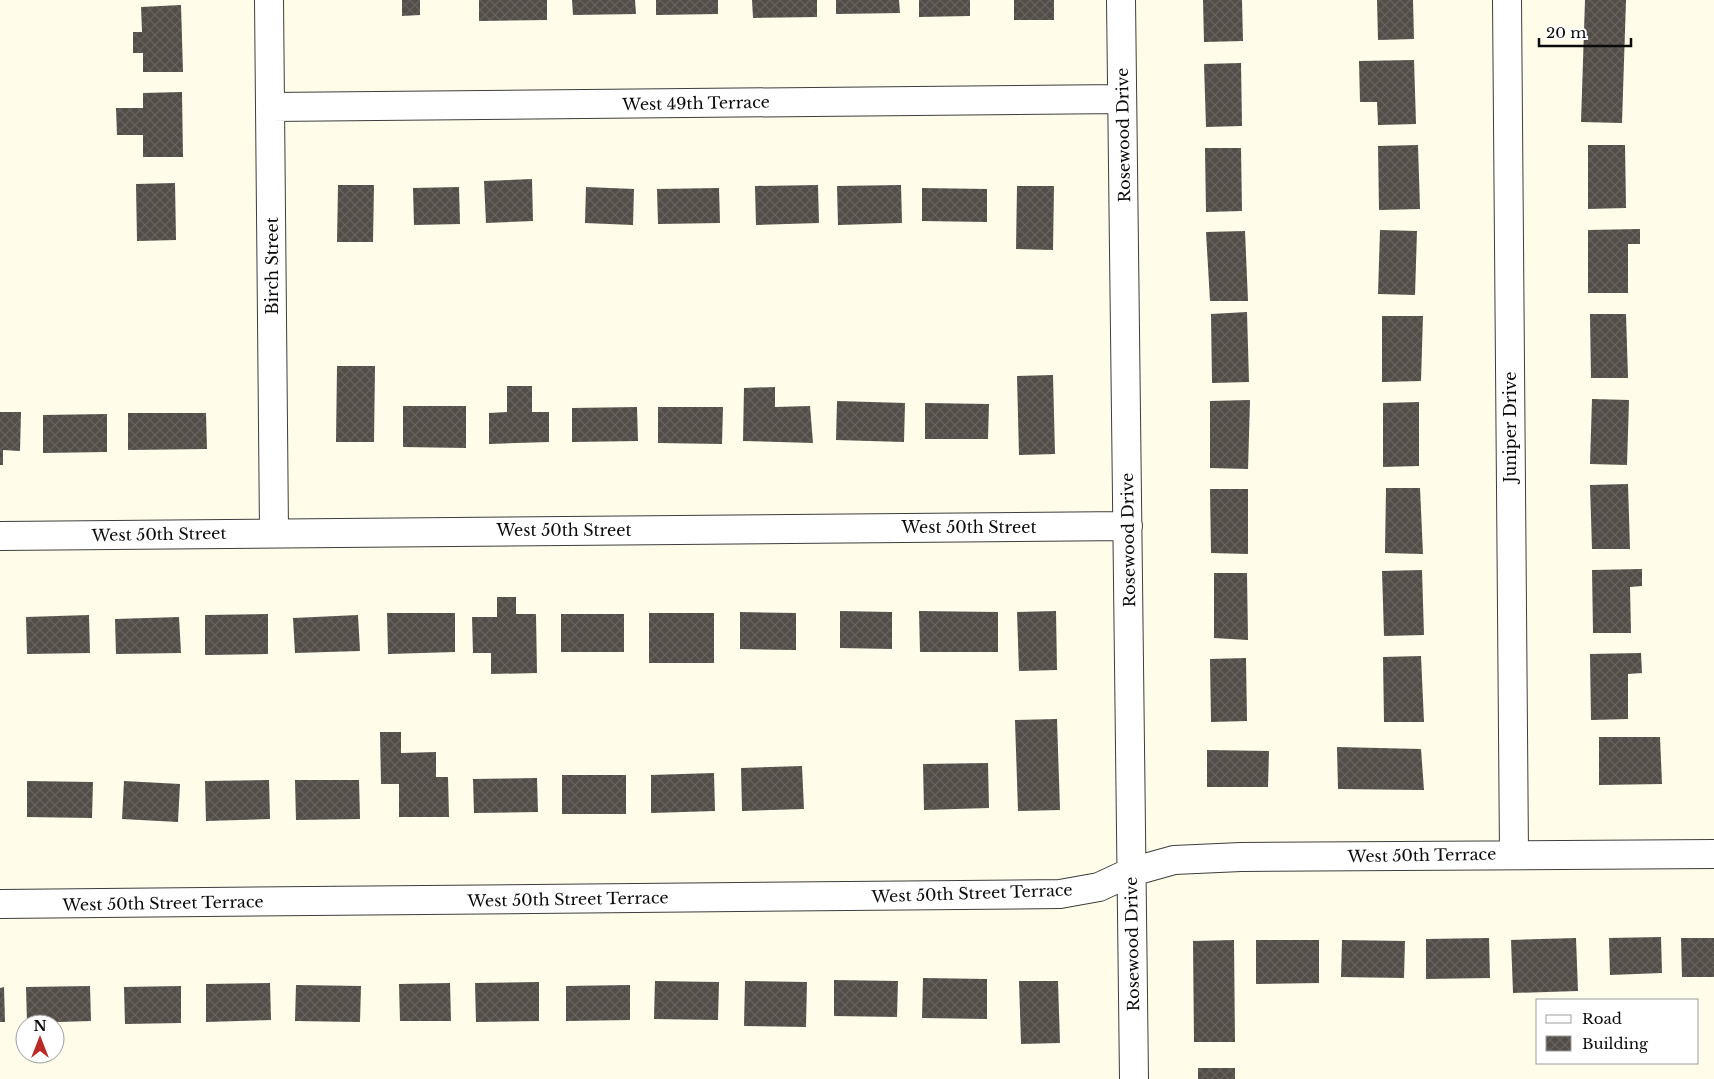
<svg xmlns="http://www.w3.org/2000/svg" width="1714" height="1079" viewBox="0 0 1714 1079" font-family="'Libre Baskerville',serif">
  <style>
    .building { fill: url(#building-cross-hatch) }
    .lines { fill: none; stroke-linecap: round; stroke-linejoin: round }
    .minor-casing { stroke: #3e3e3e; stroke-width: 30 }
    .minor { stroke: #fff; stroke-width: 28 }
    .labels { text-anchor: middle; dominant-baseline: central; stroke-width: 5; stroke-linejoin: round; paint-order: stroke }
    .street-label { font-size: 16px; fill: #0b0b0b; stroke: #fff }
  </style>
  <defs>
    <pattern id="building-cross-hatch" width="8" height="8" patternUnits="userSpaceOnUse" patternTransform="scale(1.25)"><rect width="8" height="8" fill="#534d48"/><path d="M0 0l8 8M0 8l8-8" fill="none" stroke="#67625e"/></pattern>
  </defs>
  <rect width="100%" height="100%" fill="#fffce9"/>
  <path class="building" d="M 402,0 L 420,0 L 420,15 L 402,16 Z
    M 479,0 L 547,0 L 547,20 L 479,21 Z
    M 572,0 L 635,0 L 636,14 L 573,15 Z
    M 656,0 L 718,0 L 718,14 L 656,15 Z
    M 752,0 L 817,0 L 817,17 L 753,18 Z
    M 836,0 L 899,0 L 900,13 L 836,14 Z
    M 919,0 L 970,0 L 970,16 L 919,17 Z
    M 1014,0 L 1054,0 L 1054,20 L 1014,20 Z
    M 1203,0 L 1242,0 L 1243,41 L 1204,42 Z
    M 1377,0 L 1413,0 L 1414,39 L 1378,40 Z
    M 1585,0 L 1626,0 L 1622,123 L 1581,122 Z
    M 181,5 L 183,72 L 143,72 L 143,53 L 133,53 L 133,32 L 142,32 L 141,7 Z
    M 1414,60 L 1416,124 L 1378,125 L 1377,102 L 1360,102 L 1359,61 Z
    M 1241,63 L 1242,126 L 1206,127 L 1204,64 Z
    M 182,92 L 183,157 L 143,157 L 143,135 L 117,135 L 116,108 L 143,108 L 143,93 Z
    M 1418,145 L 1420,209 L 1379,210 L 1378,146 Z
    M 1588,145 L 1625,145 L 1626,208 L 1588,209 Z
    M 1205,148 L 1241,148 L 1242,211 L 1206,212 Z
    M 532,179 L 533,221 L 486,223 L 484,181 Z
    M 175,183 L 176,240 L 137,241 L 136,184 Z
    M 338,185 L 374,185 L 373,242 L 337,242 Z
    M 818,185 L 819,223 L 756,225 L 755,186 Z
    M 901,185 L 902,223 L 838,225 L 837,186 Z
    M 1017,186 L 1054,186 L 1053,250 L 1016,249 Z
    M 459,187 L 460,224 L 414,225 L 413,188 Z
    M 586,187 L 634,189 L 633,225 L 585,223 Z
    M 719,188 L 720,223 L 658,224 L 657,189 Z
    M 922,188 L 987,189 L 987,222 L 922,221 Z
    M 1640,229 L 1640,244 L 1628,244 L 1628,293 L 1588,293 L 1588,230 Z
    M 1380,230 L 1417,231 L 1415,295 L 1378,294 Z
    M 1245,231 L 1248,301 L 1210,301 L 1206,232 Z
    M 1247,312 L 1249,382 L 1212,383 L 1211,314 Z
    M 1590,314 L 1626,314 L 1628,378 L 1591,378 Z
    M 1382,316 L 1423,316 L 1421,381 L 1382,382 Z
    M 337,366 L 375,366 L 374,442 L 336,442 Z
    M 1053,375 L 1055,454 L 1019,455 L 1017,376 Z
    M 507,386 L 532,386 L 532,412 L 549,412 L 549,442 L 489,444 L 489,413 L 507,412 Z
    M 775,387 L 775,407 L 810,406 L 813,443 L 743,441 L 744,388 Z
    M 1592,399 L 1629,400 L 1627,465 L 1590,464 Z
    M 1250,400 L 1248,469 L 1210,468 L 1210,401 Z
    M 837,401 L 905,403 L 904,442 L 836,440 Z
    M 1419,402 L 1419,466 L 1383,467 L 1383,403 Z
    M 925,403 L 989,404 L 988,439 L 925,439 Z
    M 403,406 L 466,406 L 466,448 L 403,447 Z
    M 637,407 L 638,441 L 572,442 L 572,408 Z
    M 658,407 L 723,407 L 722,444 L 658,443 Z
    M 0,412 L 21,412 L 20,451 L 3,450 L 3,465 L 0,465 Z
    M 128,413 L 206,413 L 207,449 L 128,450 Z
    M 107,414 L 107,452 L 43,453 L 43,415 Z
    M 1628,484 L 1630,549 L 1592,549 L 1590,485 Z
    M 1386,488 L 1420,488 L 1423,554 L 1385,553 Z
    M 1210,489 L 1248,489 L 1248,554 L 1211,553 Z
    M 1642,569 L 1642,586 L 1630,587 L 1631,633 L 1593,633 L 1592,570 Z
    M 1422,570 L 1424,635 L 1384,636 L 1382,571 Z
    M 1214,573 L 1247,573 L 1248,640 L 1214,638 Z
    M 497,597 L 516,597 L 516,614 L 536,614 L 537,673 L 491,674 L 491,653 L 473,653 L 472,617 L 497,617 Z
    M 840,611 L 892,612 L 892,649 L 840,648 Z
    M 919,611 L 998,612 L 998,652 L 920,652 Z
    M 1056,611 L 1057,670 L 1019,671 L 1017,612 Z
    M 740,612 L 796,613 L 796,650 L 740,649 Z
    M 387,613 L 455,613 L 455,652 L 388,654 Z
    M 649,613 L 714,613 L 714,663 L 649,663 Z
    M 268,614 L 268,654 L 205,655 L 205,615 Z
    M 561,614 L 624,614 L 624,652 L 561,652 Z
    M 89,615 L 90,653 L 27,654 L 26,617 Z
    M 358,615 L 360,651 L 295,653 L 293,618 Z
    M 179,617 L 181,653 L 116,654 L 115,619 Z
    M 1641,653 L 1642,673 L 1628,674 L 1628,719 L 1591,720 L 1590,654 Z
    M 1421,656 L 1424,722 L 1384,722 L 1383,657 Z
    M 1246,658 L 1247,721 L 1211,722 L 1210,659 Z
    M 1057,719 L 1060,810 L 1018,811 L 1015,720 Z
    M 380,732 L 401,732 L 401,753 L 436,752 L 436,777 L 448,777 L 449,817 L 399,817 L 399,784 L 381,784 Z
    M 1599,737 L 1660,737 L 1662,784 L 1599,785 Z
    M 1337,747 L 1421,749 L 1424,790 L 1338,789 Z
    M 1207,750 L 1269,751 L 1268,787 L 1207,787 Z
    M 988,763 L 989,808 L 924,810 L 923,764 Z
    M 802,766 L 804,809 L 742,811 L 741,768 Z
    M 714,773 L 715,811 L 651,813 L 651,775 Z
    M 562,775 L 626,775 L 626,814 L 562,814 Z
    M 537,778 L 538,812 L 474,813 L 473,779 Z
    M 269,780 L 270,819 L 206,821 L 205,781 Z
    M 295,780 L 359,780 L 360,819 L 296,820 Z
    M 27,781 L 93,782 L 92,818 L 27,817 Z
    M 124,781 L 180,784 L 178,822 L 122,819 Z
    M 1661,937 L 1662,973 L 1610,975 L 1609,938 Z
    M 1489,938 L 1490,978 L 1426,979 L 1426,939 Z
    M 1576,938 L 1578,991 L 1513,993 L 1511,940 Z
    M 1681,938 L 1714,938 L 1714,977 L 1682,977 Z
    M 1234,940 L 1235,1042 L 1194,1042 L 1193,941 Z
    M 1256,940 L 1319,940 L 1319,983 L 1256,984 Z
    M 1342,940 L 1405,941 L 1404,978 L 1341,977 Z
    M 923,978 L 987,979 L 987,1019 L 922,1018 Z
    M 834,980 L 898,981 L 897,1017 L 834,1016 Z
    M 655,981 L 719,982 L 718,1020 L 654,1019 Z
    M 745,981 L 807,982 L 806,1027 L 744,1026 Z
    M 1019,981 L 1058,981 L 1060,1043 L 1021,1044 Z
    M 539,982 L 539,1021 L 476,1022 L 475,983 Z
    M 270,983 L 271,1020 L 206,1022 L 206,984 Z
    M 450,983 L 451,1021 L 400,1021 L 399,984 Z
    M 296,985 L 361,986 L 360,1022 L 295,1021 Z
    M 630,985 L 630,1020 L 566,1021 L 566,986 Z
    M 90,986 L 91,1021 L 27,1023 L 26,987 Z
    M 181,986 L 181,1023 L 125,1024 L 124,987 Z
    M 4,987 L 5,1022 L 0,1022 L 0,988 Z
    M 1198,1068 L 1235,1068 L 1235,1079 L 1198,1079 Z"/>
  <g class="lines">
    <defs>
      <path id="minor" d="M 269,0 L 274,532
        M 1121,0 L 1134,1079
        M 1507,0 L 1514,854
        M 271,107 L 1122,99
        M 0,536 L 1128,526
        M 0,904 L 1060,894 L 1099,887 L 1131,872 L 1174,860 L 1241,857 L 1714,854"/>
    </defs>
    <use href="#minor" class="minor-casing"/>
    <use href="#minor" class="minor"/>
  </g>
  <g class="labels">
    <g class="street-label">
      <text transform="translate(696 103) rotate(-1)">West 49th Terrace</text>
      <text transform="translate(1123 135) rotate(-91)">Rosewood Drive</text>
      <text transform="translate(272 266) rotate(-90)">Birch Street</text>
      <text transform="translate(1510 427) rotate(-90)">Juniper Drive</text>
      <text x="969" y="527">West 50th Street</text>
      <text x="564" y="530">West 50th Street</text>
      <text transform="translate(159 534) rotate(-1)">West 50th Street</text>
      <text transform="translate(1128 540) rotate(-91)">Rosewood Drive</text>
      <text transform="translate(1422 855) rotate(-1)">West 50th Terrace</text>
      <text transform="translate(972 893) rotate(-2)">West 50th Street Terrace</text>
      <text transform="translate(568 899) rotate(-1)">West 50th Street Terrace</text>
      <text transform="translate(163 903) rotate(-1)">West 50th Street Terrace</text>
      <text transform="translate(1132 944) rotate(-91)">Rosewood Drive</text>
    </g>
  </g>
  <rect x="1536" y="999" width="162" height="65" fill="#ffffff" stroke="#9d9d9d"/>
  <rect x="1546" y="1015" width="25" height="8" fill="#ffffff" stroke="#9d9d9d"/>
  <text x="1582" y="1024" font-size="15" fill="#0b0b0b">Road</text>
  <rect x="1546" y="1036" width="25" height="15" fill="url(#building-cross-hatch)" stroke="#9d9d9d"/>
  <text x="1582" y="1049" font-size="15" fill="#0b0b0b">Building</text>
  <g transform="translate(40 1039)"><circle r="24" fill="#ffffff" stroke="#9d9d9d"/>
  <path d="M0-4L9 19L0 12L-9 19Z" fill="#b92a25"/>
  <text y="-8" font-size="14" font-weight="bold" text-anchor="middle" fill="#0b0b0b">N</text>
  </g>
  <path d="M1539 38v8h92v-8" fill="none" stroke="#0b0b0b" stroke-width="2.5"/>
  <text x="1546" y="38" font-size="15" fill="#0b0b0b" stroke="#ffffff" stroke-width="4" paint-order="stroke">20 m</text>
</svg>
